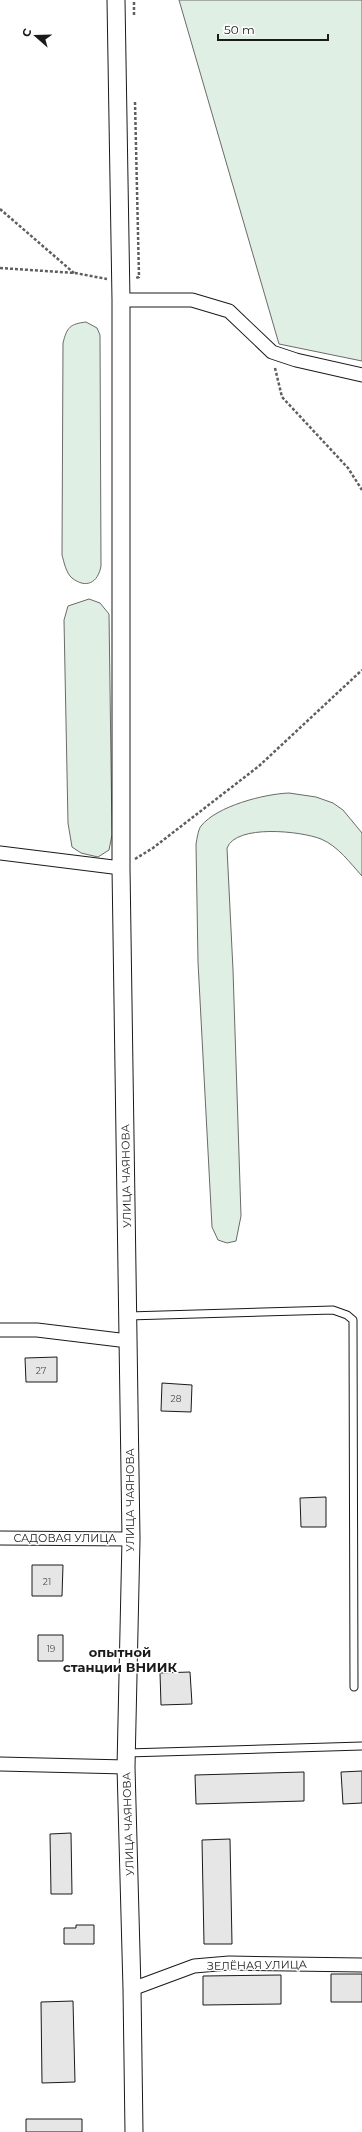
<svg xmlns="http://www.w3.org/2000/svg" width="362" height="2132" viewBox="0 0 362 2132" font-family="Montserrat,sans-serif">
  <style>
    .green { fill: #e0efe3; stroke: #6a6a6a }
    .building { fill: #e6e6e6; stroke: #1a1a1a }
    .lines { fill: none; stroke-linecap: round; stroke-linejoin: round }
    .service-casing { stroke: #1a1a1a; stroke-width: 9 }
    .minor-casing { stroke: #1a1a1a; stroke-width: 15 }
    .tertiary-casing { stroke: #1a1a1a; stroke-width: 19 }
    .path { stroke: #5f5f5f; stroke-width: 2.5; stroke-dasharray: 3 2; stroke-linecap: butt }
    .service { stroke: #fff; stroke-width: 7 }
    .minor { stroke: #fff; stroke-width: 13 }
    .tertiary { stroke: #fff; stroke-width: 17 }
    .labels { text-anchor: middle; dominant-baseline: central; stroke-width: 3; stroke-linejoin: round; paint-order: stroke }
    .number-label { font-size: 9px; fill: #4d4d4d }
    .street-label { font-size: 11px; fill: #1a1a1a; stroke: #fff }
    .quarter-label { font-size: 13px; font-weight: bold; fill: #1a1a1a; stroke: #fff }
  </style>
  <rect width="100%" height="100%" fill="#fff"/>
  <path class="green" d="M 179,0 L 362,0 L 362,361 L 279,344 Z
    M 86,322 L 97,328 L 100,335 L 101,566 C 98,583 86,589 72,578 C 66,573 64,562 62,555 L 63,343 C 67,327 70,324 86,322 Z
    M 89,599 L 100,603 L 109,614 L 112,835 L 109,850 L 98,857 L 81,853 L 72,847 L 68,823 L 64,620 L 68,606 Z
    M 289,793 L 316,797 L 333,803 L 343,810 L 362,833 L 362,876 C 350,863 338,846 321,839 C 301,831 236,824 227,848 L 233,970 L 241,1216 L 236,1241 L 227,1243 L 218,1240 L 212,1227 L 198,962 L 196,844 C 197,839 198,830 201,826 C 217,806 264,794 289,793 Z"/>
  <path class="building" d="M 57,1357 L 57,1382 L 26,1382 L 25,1358 Z
    M 162,1383 L 192,1385 L 191,1412 L 161,1411 Z
    M 326,1497 L 326,1527 L 301,1527 L 300,1498 Z
    M 32,1565 L 63,1565 L 62,1596 L 32,1596 Z
    M 38,1635 L 63,1635 L 63,1661 L 38,1661 Z
    M 190,1672 L 192,1704 L 161,1705 L 160,1673 Z
    M 362,1771 L 362,1803 L 343,1804 L 341,1772 Z
    M 304,1772 L 304,1801 L 196,1804 L 195,1775 Z
    M 71,1833 L 72,1894 L 51,1894 L 50,1834 Z
    M 230,1839 L 232,1944 L 204,1944 L 202,1840 Z
    M 76,1925 L 94,1925 L 94,1944 L 64,1944 L 64,1928 L 76,1928 Z
    M 331,1974 L 362,1974 L 362,2002 L 331,2002 Z
    M 281,1975 L 281,2004 L 203,2005 L 203,1976 Z
    M 73,2001 L 75,2082 L 42,2083 L 41,2002 Z
    M 26,2119 L 82,2119 L 82,2132 L 26,2132 Z"/>
  <g class="lines">
    <defs>
      <path id="service" d="M 128,1316 L 333,1310 L 347,1315 L 353,1320 L 354,1687
        M 127,1753 L 362,1746"/>
      <path id="minor" d="M 121,300 L 192,300 L 229,311 L 272,352 L 296,360 L 362,375
        M 0,853 L 121,868
        M 0,1330 L 37,1330 L 128,1341
        M 0,1538 L 131,1539
        M 0,1764 L 126,1767
        M 132,1989 L 194,1966 L 229,1963 L 362,1965"/>
      <path id="tertiary" d="M 116,0 L 121,300 L 121,868 L 131,1539 L 126,1767 L 132,1989 L 134,2132"/>
    </defs>
    <use href="#service" class="service-casing"/>
    <use href="#minor" class="minor-casing"/>
    <use href="#tertiary" class="tertiary-casing"/>
    <path class="path" d="M 134,15 L 134,0
      M 135,102 L 139,277 L 136,278
      M 0,209 L 74,273
      M 0,268 L 75,273 L 107,279
      M 275,368 L 282,397 L 348,468 L 362,490
      M 135,859 L 153,848 L 259,766 L 362,670"/>
    <use href="#service" class="service"/>
    <use href="#minor" class="minor"/>
    <use href="#tertiary" class="tertiary"/>
  </g>
  <g class="labels">
    <g class="number-label">
      <text x="41" y="1370">27</text>
      <text x="176" y="1398">28</text>
      <text x="47" y="1581">21</text>
      <text x="51" y="1648">19</text>
    </g>
    <g class="street-label">
      <text transform="translate(126 1176) rotate(-91)">УЛИЦА ЧАЯНОВА</text>
      <text transform="translate(130 1500) rotate(-90)">УЛИЦА ЧАЯНОВА</text>
      <text x="65" y="1538">САДОВАЯ УЛИЦА</text>
      <text transform="translate(128 1824) rotate(-92)">УЛИЦА ЧАЯНОВА</text>
      <text transform="translate(257 1965) rotate(-1)">ЗЕЛЁНАЯ УЛИЦА</text>
    </g>
    <g class="quarter-label">
      <text x="120" y="1652">опытной<tspan x="120" dy="15">станции ВНИИК</tspan></text>
    </g>
  </g>
  <g transform="translate(36 36) rotate(290)" stroke="#ffffff" stroke-width="3" paint-order="stroke">
  <path d="M0-3L7 15L0 10L-7 15Z" fill="#1a1a1a"/>
  <text y="-6" font-size="11" font-weight="bold" text-anchor="middle" fill="#1a1a1a">С</text>
  </g>
  <path d="M218 34v6h110v-6" fill="none" stroke="#1a1a1a" stroke-width="2"/>
  <text x="224" y="34" font-size="12" fill="#1a1a1a" stroke="#ffffff" stroke-width="3" paint-order="stroke">50 m</text>
</svg>
